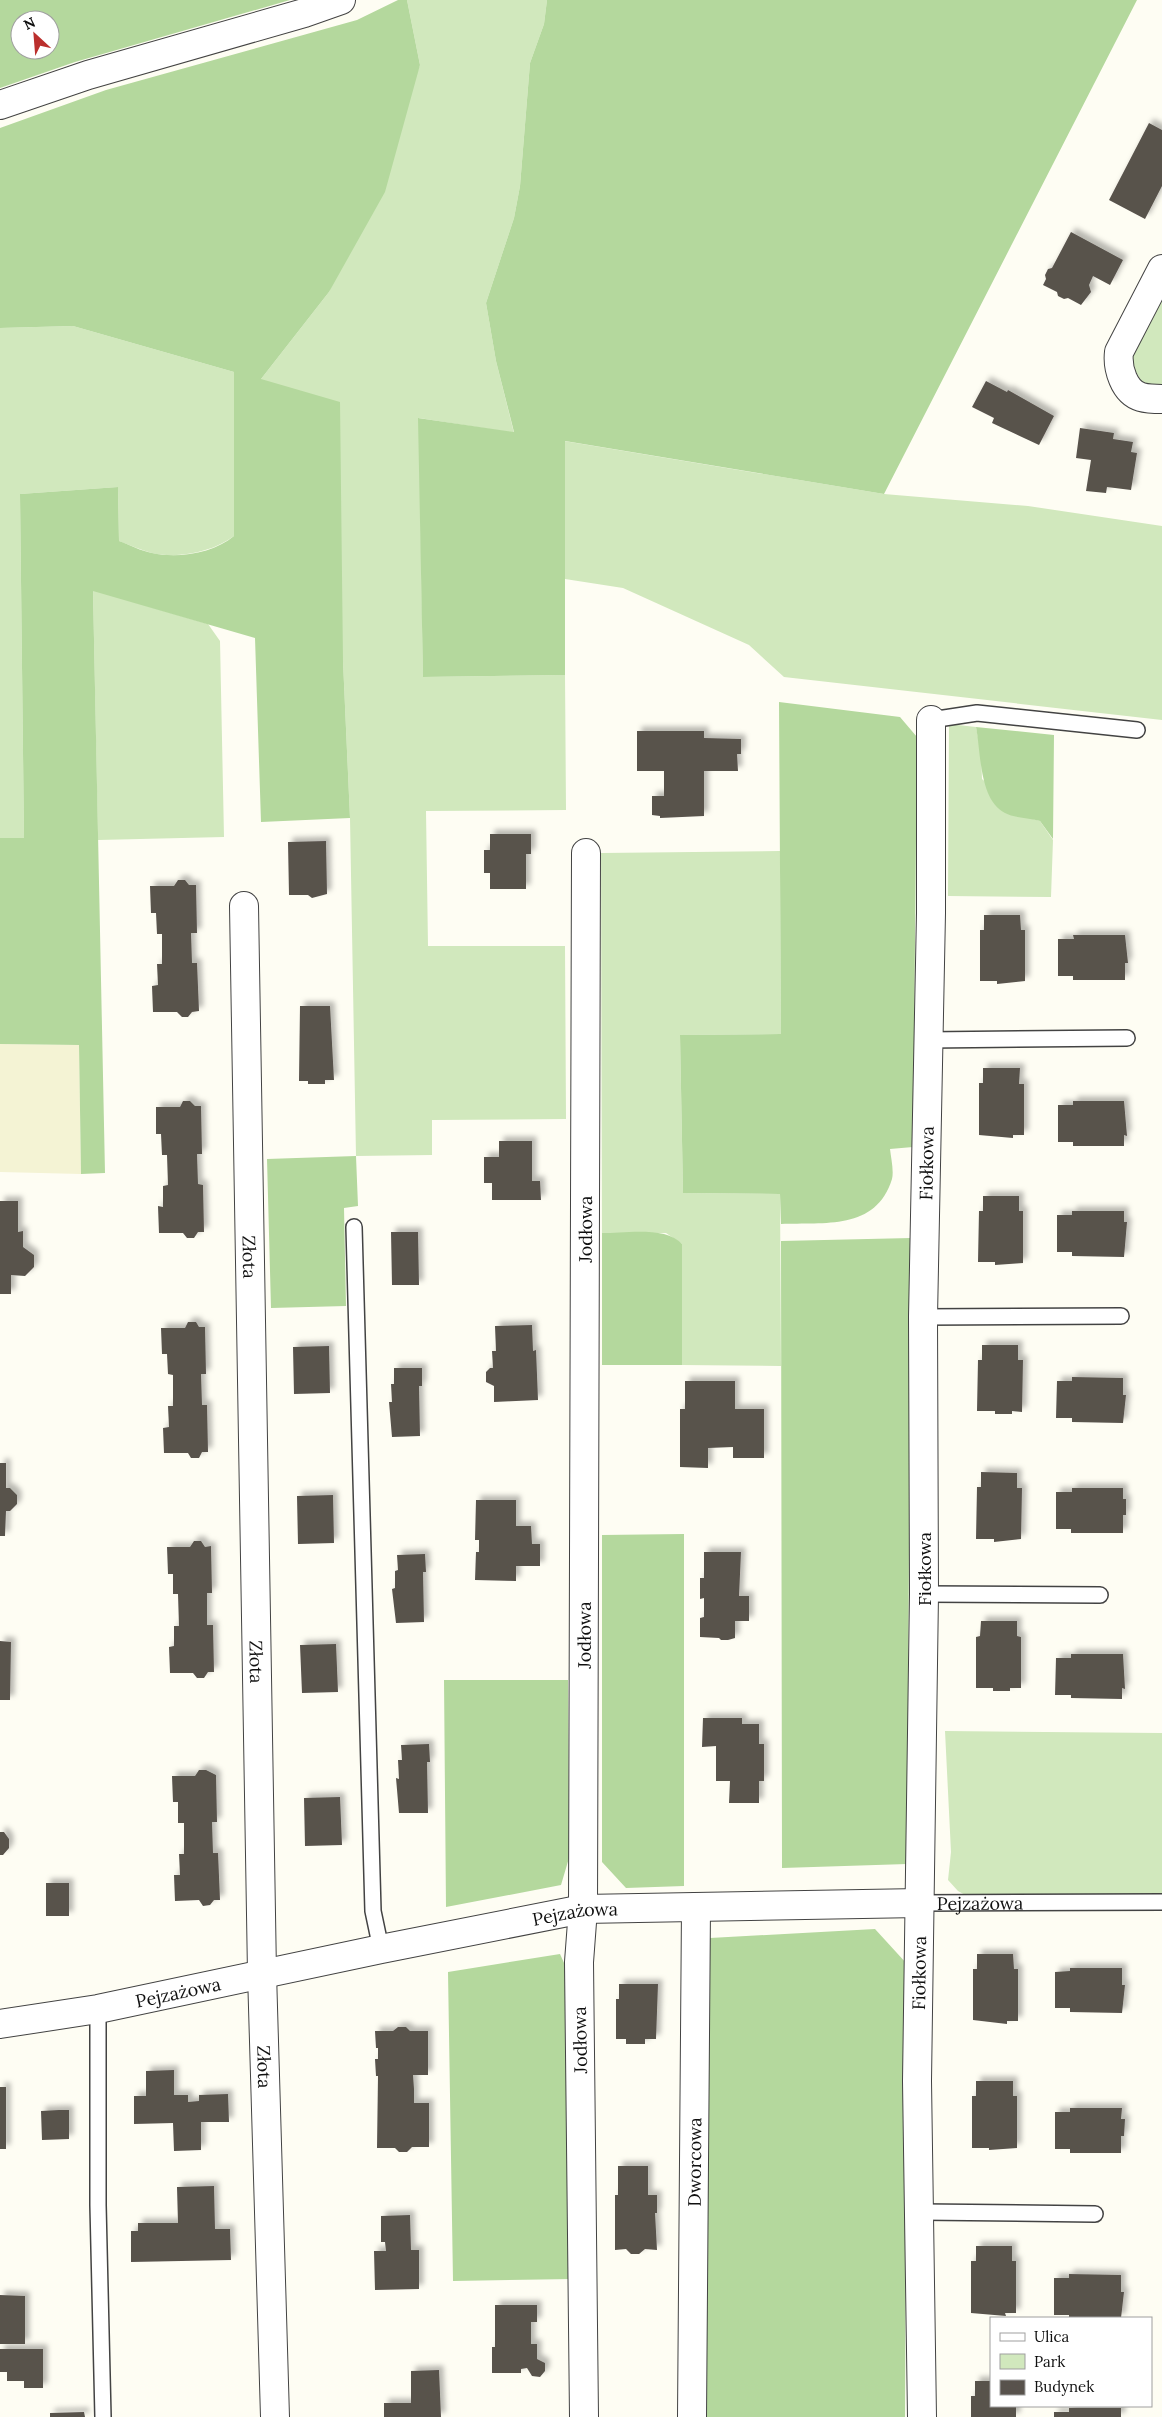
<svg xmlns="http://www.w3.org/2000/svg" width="1162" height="2417" viewBox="0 0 1162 2417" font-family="Lora,serif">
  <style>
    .farmland { fill: #f4f3d4 }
    .green { fill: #d1e8bd }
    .forest { fill: #b4d89d; fill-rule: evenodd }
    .building { fill: #58524c; filter: url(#shadow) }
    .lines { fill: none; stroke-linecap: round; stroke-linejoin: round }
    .service-casing { stroke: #434343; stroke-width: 18 }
    .minor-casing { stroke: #434343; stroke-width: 30 }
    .service { stroke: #fff; stroke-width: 15 }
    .minor { stroke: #fff; stroke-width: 28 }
    .labels { text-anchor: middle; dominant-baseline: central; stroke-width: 5; stroke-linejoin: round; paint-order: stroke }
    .street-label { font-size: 18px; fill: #101010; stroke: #fff }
  </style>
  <defs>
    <filter id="shadow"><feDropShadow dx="4.5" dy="-4.5" stdDeviation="2.5" flood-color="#0004"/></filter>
  </defs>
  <rect width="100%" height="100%" fill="#fefdf3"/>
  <path class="farmland" d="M 0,1044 L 79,1045 L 81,1174 L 0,1172 Z"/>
  <path class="green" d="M 407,0 L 547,0 L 544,24 L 530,63 L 520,186 L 514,218 L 486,303 L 496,361 L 514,433 L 419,418 L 423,677 L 565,675 L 566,810 L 426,811 L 428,946 L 565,946 L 566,1119 L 432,1120 L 432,1155 L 356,1156 L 350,818 L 343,661 L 261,379 L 329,292 L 420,65 Z
    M 1162,300 L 1162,387 L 1143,384 L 1130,362 Z
    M 73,326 L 234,372 L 234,536 C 213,552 178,559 152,553 C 141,550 130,545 119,541 L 118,487 L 20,494 L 24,838 L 0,838 L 0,328 Z
    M 564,441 L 884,494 L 1028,506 L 1162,526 L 1162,720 L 784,677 L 749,645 L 623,588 L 565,579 Z
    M 93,590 L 208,624 L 220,641 L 224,837 L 98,840 Z
    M 949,724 L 976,727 L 981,753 L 982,779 L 1026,817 L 1040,821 L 1053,840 L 1051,897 L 948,896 Z
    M 780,851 L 781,1034 L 680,1035 L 683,1193 L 780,1194 L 781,1366 L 682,1365 L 682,1244 L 666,1233 L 602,1233 L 601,853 Z
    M 945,1731 L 1162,1733 L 1162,1894 L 967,1896 L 958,1891 L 948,1880 L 951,1852 Z"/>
  <path class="forest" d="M 0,0 L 290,0 L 75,62 L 0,88 ZM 20,20 L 50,20 L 50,50 L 20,50 Z
    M 398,0 L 407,0 L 420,65 L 385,192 L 329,292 L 261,379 L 340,402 L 343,661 L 350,818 L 261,822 L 255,638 L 93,591 L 105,1173 L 81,1174 L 79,1045 L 0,1044 L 0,838 L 24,838 L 20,494 L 118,487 L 119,541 C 130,545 141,551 152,553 C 178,559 214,553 234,536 L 234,372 L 73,326 L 0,328 L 0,128 L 106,90 L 357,20 Z
    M 547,0 L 1137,0 L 884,494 L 565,441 L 565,675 L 423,677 L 418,418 L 514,432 L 496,361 L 486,303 L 514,218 L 520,186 L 530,63 L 544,24 Z
    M 779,702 L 900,717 L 917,737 L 913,1147 L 890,1149 C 891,1158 894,1171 892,1179 C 876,1231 824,1222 781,1224 L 780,1194 L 683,1193 L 680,1035 L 781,1034 Z
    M 976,727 L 1054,735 L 1053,839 L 1040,821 C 1030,818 1014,818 1005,813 C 979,800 981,752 976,727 Z
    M 356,1156 L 358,1206 L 344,1208 L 346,1306 L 271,1308 L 267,1159 Z
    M 602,1233 C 625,1233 667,1226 682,1244 L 682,1365 L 602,1365 Z
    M 911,1238 L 907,1864 L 782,1868 L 781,1241 Z
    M 684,1534 L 684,1886 L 626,1888 L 602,1862 L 602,1535 Z
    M 444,1680 L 568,1680 L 569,1858 L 561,1885 L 446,1907 Z
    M 875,1929 L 907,1964 L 905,2417 L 702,2417 L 710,1938 Z
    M 560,1954 L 569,1974 L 572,2279 L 453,2281 L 448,1972 Z"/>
  <path class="building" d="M 1149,123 L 1162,130 L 1162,186 L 1145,219 L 1109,200 Z
    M 1071,232 L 1123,260 L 1110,285 L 1093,276 L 1089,285 L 1091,292 L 1081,305 L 1068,298 L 1064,299 L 1058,296 L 1057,292 L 1043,285 L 1046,279 L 1045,275 L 1048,269 L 1052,268 Z
    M 986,381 L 1007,392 L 1008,390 L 1054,416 L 1039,445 L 992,423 L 994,418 L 972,407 Z
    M 1080,428 L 1114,433 L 1113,439 L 1133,442 L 1131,452 L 1137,453 L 1131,490 L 1107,487 L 1106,493 L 1086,491 L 1091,460 L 1076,458 Z
    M 637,731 L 704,731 L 704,738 L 741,739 L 741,754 L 737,754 L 738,771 L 704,771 L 704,816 L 660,818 L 660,816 L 652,815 L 652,796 L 664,796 L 664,771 L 637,771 Z
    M 490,834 L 531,834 L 531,854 L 526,854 L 526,889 L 490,889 L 490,873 L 484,873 L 484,850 L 490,850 Z
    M 326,841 L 327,894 L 312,898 L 308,895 L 289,895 L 288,842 Z
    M 178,880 L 185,880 L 189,885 L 196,885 L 197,933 L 191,933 L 192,963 L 197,963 L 199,1011 L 192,1012 L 188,1017 L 182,1017 L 177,1012 L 153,1012 L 152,986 L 158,985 L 157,964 L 162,964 L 162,934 L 157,934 L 156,913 L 151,913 L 150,886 L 174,886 Z
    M 984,915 L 1020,915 L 1021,930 L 1025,930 L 1025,981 L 997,984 L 997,981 L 980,981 L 980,930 L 984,930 Z
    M 1073,935 L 1125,935 L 1128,963 L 1125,963 L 1125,980 L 1073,980 L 1073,976 L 1058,976 L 1058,939 L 1074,939 Z
    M 300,1006 L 330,1006 L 334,1080 L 325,1080 L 325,1084 L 308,1084 L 308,1081 L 299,1081 Z
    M 983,1068 L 1020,1068 L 1019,1084 L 1024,1084 L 1024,1135 L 1013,1135 L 1013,1138 L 979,1135 L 979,1083 L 983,1083 Z
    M 183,1101 L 190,1101 L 195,1106 L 201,1106 L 202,1154 L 197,1154 L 198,1184 L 203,1185 L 204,1232 L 198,1232 L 194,1238 L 187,1238 L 183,1233 L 159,1233 L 158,1206 L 163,1207 L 163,1186 L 168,1185 L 167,1155 L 162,1155 L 161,1134 L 156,1134 L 156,1107 L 180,1107 Z
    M 1073,1101 L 1124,1101 L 1127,1136 L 1124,1135 L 1124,1146 L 1073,1146 L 1073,1142 L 1058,1142 L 1058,1105 L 1073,1105 Z
    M 499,1141 L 532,1141 L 532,1181 L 540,1181 L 541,1200 L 492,1200 L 492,1183 L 484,1183 L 484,1157 L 499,1157 Z
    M 983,1196 L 1019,1196 L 1019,1211 L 1023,1211 L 1023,1263 L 995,1265 L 995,1262 L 978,1262 L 979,1211 L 983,1211 Z
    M 0,1201 L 18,1201 L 18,1232 L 23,1231 L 23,1247 L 34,1255 L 34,1267 L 25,1276 L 11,1275 L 11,1294 L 0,1294 Z
    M 1072,1211 L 1124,1211 L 1124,1222 L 1127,1222 L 1124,1257 L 1072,1256 L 1072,1252 L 1057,1252 L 1057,1215 L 1072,1215 Z
    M 391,1232 L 418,1232 L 419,1285 L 392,1285 Z
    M 188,1322 L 196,1322 L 199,1327 L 205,1327 L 206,1374 L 201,1374 L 202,1405 L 207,1405 L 208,1452 L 202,1452 L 199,1458 L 191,1458 L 188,1453 L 164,1453 L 163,1428 L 169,1427 L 168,1406 L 173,1406 L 173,1375 L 168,1374 L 167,1354 L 162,1354 L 161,1328 L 185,1328 Z
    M 532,1325 L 533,1351 L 536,1350 L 538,1400 L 494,1402 L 494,1386 L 486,1382 L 486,1372 L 490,1368 L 493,1368 L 492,1351 L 496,1351 L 495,1326 Z
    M 982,1345 L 1018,1345 L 1018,1360 L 1023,1360 L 1022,1412 L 1012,1411 L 1012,1414 L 995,1414 L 995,1411 L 977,1411 L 978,1360 L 982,1360 Z
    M 329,1346 L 330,1393 L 294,1394 L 293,1347 Z
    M 394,1368 L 422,1368 L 422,1386 L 419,1386 L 420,1436 L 392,1437 L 389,1402 L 392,1402 L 391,1384 L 394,1384 Z
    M 1072,1377 L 1123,1378 L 1123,1395 L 1126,1395 L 1123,1423 L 1072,1422 L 1072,1418 L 1056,1418 L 1057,1381 L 1072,1381 Z
    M 685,1381 L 735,1381 L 735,1409 L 764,1409 L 764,1458 L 733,1458 L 733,1447 L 708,1448 L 708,1468 L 680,1467 L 680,1409 L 685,1409 Z
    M 0,1463 L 6,1463 L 6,1488 L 10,1488 L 17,1495 L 17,1504 L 10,1511 L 6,1511 L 5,1536 L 0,1536 Z
    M 981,1472 L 1017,1473 L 1017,1488 L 1022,1488 L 1021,1539 L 994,1542 L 994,1539 L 976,1539 L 977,1487 L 981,1487 Z
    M 1072,1488 L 1123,1488 L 1123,1499 L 1126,1499 L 1126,1515 L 1123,1515 L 1123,1533 L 1071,1533 L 1071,1529 L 1056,1529 L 1056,1492 L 1072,1492 Z
    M 333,1495 L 334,1543 L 298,1544 L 297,1496 Z
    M 476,1500 L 516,1500 L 516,1526 L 531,1526 L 532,1544 L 540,1544 L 540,1566 L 516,1566 L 516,1581 L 475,1580 L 476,1552 L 479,1552 L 479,1540 L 475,1540 Z
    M 194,1541 L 201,1541 L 205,1547 L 211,1546 L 212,1593 L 207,1593 L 207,1625 L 213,1625 L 214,1672 L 208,1672 L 204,1678 L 197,1678 L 193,1673 L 170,1673 L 169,1647 L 174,1646 L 174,1626 L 179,1626 L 178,1594 L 173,1594 L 173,1574 L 168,1574 L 167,1547 L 190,1547 Z
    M 704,1552 L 741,1552 L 739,1596 L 749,1596 L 749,1621 L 735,1621 L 735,1638 L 728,1640 L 721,1640 L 719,1638 L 700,1637 L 700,1618 L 704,1617 L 704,1598 L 700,1599 L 700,1578 L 704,1578 Z
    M 425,1554 L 426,1572 L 423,1572 L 424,1622 L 396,1623 L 392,1589 L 395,1588 L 395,1571 L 398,1570 L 397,1555 Z
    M 981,1621 L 1017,1621 L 1017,1636 L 1021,1637 L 1021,1688 L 1010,1688 L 1010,1691 L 993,1691 L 993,1688 L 976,1688 L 976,1637 L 980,1636 Z
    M 0,1641 L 11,1642 L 10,1700 L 0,1700 Z
    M 336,1644 L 338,1692 L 302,1693 L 300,1645 Z
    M 1071,1654 L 1123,1654 L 1125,1689 L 1122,1688 L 1122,1699 L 1071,1698 L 1071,1695 L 1055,1695 L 1056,1658 L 1071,1658 Z
    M 703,1718 L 742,1718 L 742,1724 L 759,1724 L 759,1744 L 764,1744 L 764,1781 L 759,1781 L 759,1803 L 729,1803 L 730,1781 L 716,1781 L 716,1746 L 702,1747 Z
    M 429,1744 L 430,1762 L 427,1762 L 428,1813 L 399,1813 L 396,1778 L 399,1779 L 398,1760 L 402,1760 L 401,1745 Z
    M 199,1770 L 206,1770 L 216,1775 L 217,1822 L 212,1822 L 213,1853 L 218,1853 L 220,1900 L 214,1900 L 210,1905 L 203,1906 L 199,1900 L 175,1901 L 174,1875 L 180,1875 L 179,1854 L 184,1854 L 184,1823 L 178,1823 L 178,1802 L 173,1802 L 172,1776 L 195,1776 Z
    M 340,1797 L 342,1845 L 305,1846 L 304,1798 Z
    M 0,1832 L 4,1832 L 9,1839 L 9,1848 L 3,1855 L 0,1855 Z
    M 46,1883 L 69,1883 L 69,1916 L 46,1916 Z
    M 977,1954 L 1013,1954 L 1014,1969 L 1018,1969 L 1018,2021 L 1007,2021 L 1007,2024 L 973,2020 L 973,1969 L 977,1969 Z
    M 1070,1968 L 1122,1968 L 1122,1985 L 1125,1985 L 1122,2013 L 1070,2012 L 1070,2008 L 1055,2008 L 1055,1972 L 1070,1971 Z
    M 619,1984 L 658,1984 L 656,2039 L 645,2039 L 645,2044 L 626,2044 L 626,2039 L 616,2039 L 616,1999 L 619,1999 Z
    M 398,2027 L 406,2027 L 410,2031 L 428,2031 L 428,2075 L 413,2075 L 414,2089 L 414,2103 L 429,2103 L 429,2147 L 412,2147 L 407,2152 L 399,2152 L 395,2148 L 377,2148 L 378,2076 L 376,2076 L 375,2059 L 378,2059 L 378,2048 L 376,2048 L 375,2031 L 393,2031 Z
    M 174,2070 L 174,2095 L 188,2095 L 188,2102 L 199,2101 L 199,2095 L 228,2094 L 229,2122 L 201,2122 L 201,2150 L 174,2151 L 173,2123 L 134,2124 L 134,2096 L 146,2096 L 146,2071 Z
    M 976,2081 L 1013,2081 L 1013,2096 L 1017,2096 L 1017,2148 L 989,2150 L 989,2148 L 972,2148 L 972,2096 L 976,2096 Z
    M 0,2087 L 6,2087 L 6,2149 L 0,2149 Z
    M 1070,2108 L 1122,2108 L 1121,2119 L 1125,2119 L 1124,2136 L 1121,2136 L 1121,2153 L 1070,2153 L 1070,2149 L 1055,2149 L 1055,2112 L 1070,2112 Z
    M 59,2110 L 69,2110 L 69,2139 L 42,2140 L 41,2111 Z
    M 618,2166 L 648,2166 L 648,2195 L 657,2195 L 657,2213 L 655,2213 L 657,2250 L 645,2249 L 639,2254 L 631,2254 L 626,2249 L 615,2250 L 615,2195 L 618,2195 Z
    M 214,2186 L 215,2229 L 230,2229 L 231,2260 L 131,2262 L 131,2231 L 138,2231 L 138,2223 L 178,2223 L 177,2187 Z
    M 410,2215 L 411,2250 L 419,2250 L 419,2289 L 375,2290 L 374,2251 L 386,2251 L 385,2242 L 381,2242 L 381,2216 Z
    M 976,2246 L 1012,2246 L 1012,2261 L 1016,2261 L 1016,2313 L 1005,2313 L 1006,2316 L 971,2313 L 971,2261 L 976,2261 Z
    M 1069,2274 L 1121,2275 L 1121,2292 L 1124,2292 L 1121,2318 L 1069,2318 L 1069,2315 L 1054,2315 L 1054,2278 L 1069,2278 Z
    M 0,2295 L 25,2296 L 25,2344 L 0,2344 Z
    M 495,2305 L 537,2305 L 537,2322 L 531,2322 L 531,2344 L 537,2344 L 537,2359 L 545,2363 L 545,2371 L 540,2377 L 532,2376 L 527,2368 L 521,2369 L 521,2373 L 492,2373 L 492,2347 L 495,2347 Z
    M 0,2349 L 43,2349 L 43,2388 L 24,2388 L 24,2381 L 7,2381 L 7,2372 L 0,2372 Z
    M 439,2370 L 441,2417 L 384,2417 L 384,2403 L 411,2403 L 411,2371 Z
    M 975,2381 L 991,2381 L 991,2406 L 1016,2406 L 1016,2417 L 971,2417 L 971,2396 L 975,2396 Z
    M 1069,2408 L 1121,2408 L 1121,2417 L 1054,2417 L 1054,2412 L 1069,2412 Z
    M 84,2412 L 85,2417 L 50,2417 L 50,2413 Z"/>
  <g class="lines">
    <defs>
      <g id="service">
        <path d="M 931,720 L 977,713 L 1137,730"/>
        <path d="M 928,1040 L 1127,1038"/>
        <path d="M 354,1227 L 373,1911 L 381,1949"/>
        <path d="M 923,1317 L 1121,1316"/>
        <path d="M 924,1594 L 1100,1595"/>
        <path id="s1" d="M 920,1903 L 1162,1902"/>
        <path d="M 98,2009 L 98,2205 L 103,2417"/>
        <path d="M 921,2212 L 1095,2214"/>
      </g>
      <g id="minor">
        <path d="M 0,105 L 88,75 L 304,13 L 341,0"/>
        <path d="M 1162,269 L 1119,352 C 1117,368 1124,392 1141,397 C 1148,399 1156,399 1162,399"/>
        <path id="s2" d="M 244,906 L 262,1973 L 275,2417"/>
        <path id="s3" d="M 0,2024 L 98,2009 L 381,1949 L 583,1909 L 920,1903"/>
        <path id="s4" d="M 584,2417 L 579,1962 L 583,1909 L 586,853"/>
        <path id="s5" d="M 692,2417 L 696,1907"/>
        <path id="s6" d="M 922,2417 L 917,2081 L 924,1594 L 923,1317 L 931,913 L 931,720"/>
      </g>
    </defs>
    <use href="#service" class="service-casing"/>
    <use href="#minor" class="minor-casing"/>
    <use href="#service" class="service"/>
    <use href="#minor" class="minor"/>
  </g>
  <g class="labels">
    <g class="street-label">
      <text stroke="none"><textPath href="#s6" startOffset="1254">Fiołkowa</textPath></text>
      <text stroke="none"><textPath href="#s4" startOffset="1188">Jodłowa</textPath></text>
      <text stroke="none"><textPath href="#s2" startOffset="351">Złota</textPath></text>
      <text transform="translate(924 1569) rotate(-90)">Fiołkowa</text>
      <text stroke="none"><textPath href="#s4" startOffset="782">Jodłowa</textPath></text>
      <text stroke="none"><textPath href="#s2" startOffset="756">Złota</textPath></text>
      <text stroke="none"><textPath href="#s1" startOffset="60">Pejzażowa</textPath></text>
      <text stroke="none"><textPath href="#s3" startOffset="586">Pejzażowa</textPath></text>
      <text stroke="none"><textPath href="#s6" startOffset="444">Fiołkowa</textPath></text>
      <text stroke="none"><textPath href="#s3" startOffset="181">Pejzażowa</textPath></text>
      <text transform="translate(580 2040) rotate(-91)">Jodłowa</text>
      <text stroke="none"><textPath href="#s2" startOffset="1161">Złota</textPath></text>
      <text stroke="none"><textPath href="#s5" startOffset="255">Dworcowa</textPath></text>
    </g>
  </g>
  <rect x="990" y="2317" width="162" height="90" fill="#ffffff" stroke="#9f9f9f"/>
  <rect x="1000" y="2333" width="25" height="8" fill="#ffffff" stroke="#9f9f9f"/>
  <text x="1034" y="2342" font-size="15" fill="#101010">Ulica</text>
  <rect x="1000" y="2354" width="25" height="15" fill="#d1e8bd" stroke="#9f9f9f"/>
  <text x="1034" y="2367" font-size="15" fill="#101010">Park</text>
  <rect x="1000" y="2380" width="25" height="15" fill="#58524c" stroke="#9f9f9f"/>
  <text x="1034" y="2392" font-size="15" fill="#101010">Budynek</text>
  <g transform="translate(35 35) rotate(334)"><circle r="24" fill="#ffffff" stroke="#9f9f9f"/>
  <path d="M0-4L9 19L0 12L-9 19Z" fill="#bb2f2d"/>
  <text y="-8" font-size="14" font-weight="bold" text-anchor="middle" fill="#101010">N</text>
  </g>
</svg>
